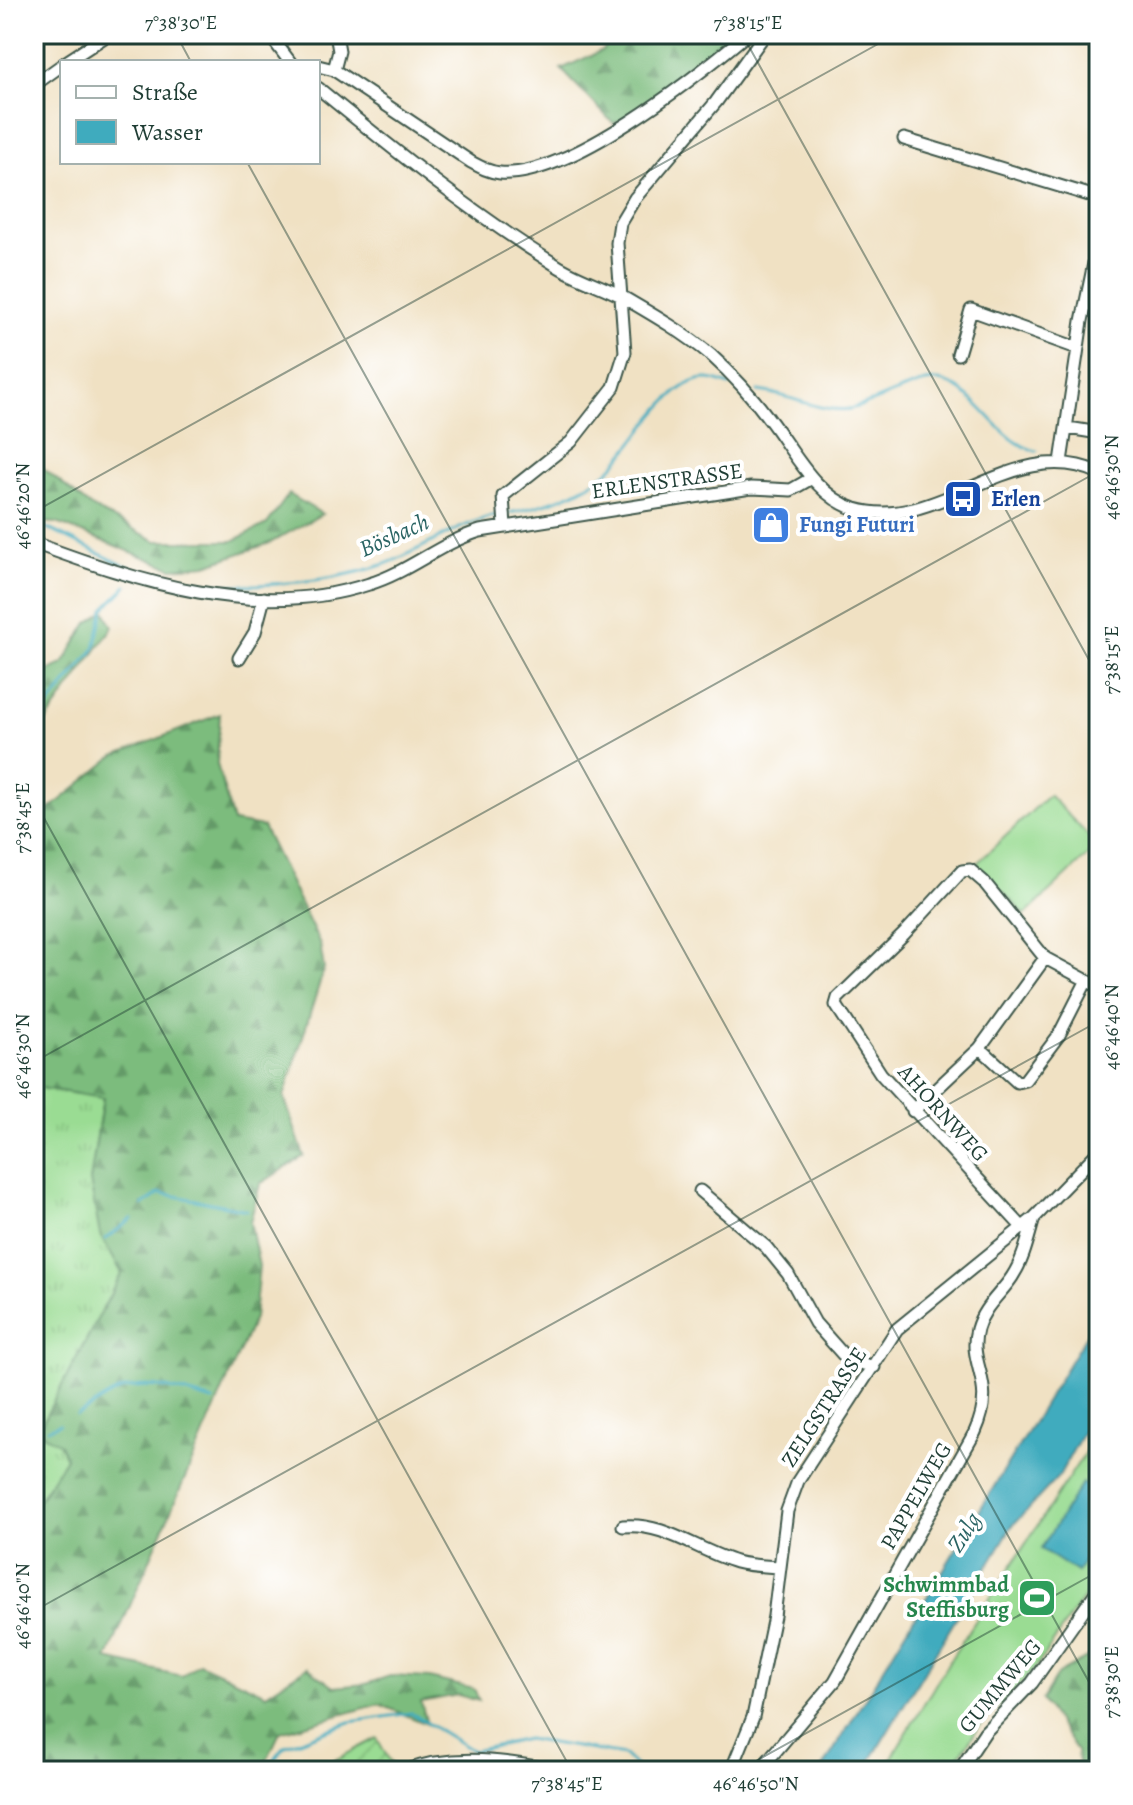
<svg xmlns="http://www.w3.org/2000/svg" width="1133" height="1805" viewBox="0 0 1133 1805" font-family="Alegreya,serif">
  <style>
    .grass { fill: url(#grass-tufts); stroke: #5c8c64; stroke-width: 2 }
    .forest { fill: url(#forest-firs); stroke: #4d7c58; stroke-width: 2 }
    .garden { fill: url(#garden-furrows); stroke: #5c8c64; stroke-width: 2 }
    .pitch { fill: #9adc93; stroke: #5c8c64; stroke-width: 2 }
    .water { fill: #3fabbe; stroke: #2f7479; stroke-width: 2 }
    .lines { fill: none; stroke-linecap: round; stroke-linejoin: round }
    .stream { stroke: #3fabbe; stroke-width: 3 }
    .minor-casing { stroke: #3e5649; stroke-width: 15 }
    .minor { stroke: #fff; stroke-width: 11 }
    .ticks { fill: none; stroke: #1f3d34; stroke-width: 2; stroke-opacity: 0.45 }
    .labels { text-anchor: middle; dominant-baseline: central; stroke-width: 8; stroke-linejoin: round; paint-order: stroke }
    .street-label { font-size: 22px; fill: #1f3d34; stroke: #fff }
    .transit-label { font-size: 22px; font-weight: bold; fill: #164399; stroke: #fff; text-anchor: start }
    .shop-label { font-size: 22px; font-weight: bold; fill: #366cbe; stroke: #fff; text-anchor: start }
    .leisure-label { font-size: 22px; font-weight: bold; fill: #27864d; stroke: #fff; text-anchor: end }
    .water-label { font-size: 24px; font-style: italic; fill: #2a6464; stroke: #fff }
    .neatline { fill: none; stroke: #1f3d34; stroke-width: 3 }
    .ticks-label { font-size: 20px; text-anchor: middle; fill: #1f3d34 }
  </style>
  <defs>
    <pattern id="grass-tufts" width="24" height="20" patternUnits="userSpaceOnUse" patternTransform="scale(2)"><rect width="24" height="20" fill="#9adc93"/><path d="M3 7l-1-3M5 7V3M7 7l1-3M15 17l-1-3M17 17v-4M19 17l1-3" fill="none" stroke="#84be7f"/></pattern>
    <pattern id="forest-firs" width="22" height="20" patternUnits="userSpaceOnUse" patternTransform="scale(2)"><rect width="22" height="20" fill="#7bbc7d"/><path d="M5 1l3.5 6h-7zM16 11l3.5 6h-7z" fill="#649a67"/></pattern>
    <pattern id="garden-furrows" width="10" height="10" patternUnits="userSpaceOnUse" patternTransform="scale(2)"><rect width="10" height="10" fill="#9adc93"/><path d="M-1 1l2-2M0 10L10 0M9 11l2-2" fill="none" stroke="#84be7f"/></pattern>
  </defs>
  <rect width="100%" height="100%" fill="#fff"/>
  <filter id="ink" filterUnits="userSpaceOnUse"><feTurbulence type="fractalNoise" baseFrequency=".0125" numOctaves="2"/><feDisplacementMap in="SourceGraphic" scale="16" xChannelSelector="R" yChannelSelector="G"/><feConvolveMatrix kernelMatrix="1 2 1 2 8 2 1 2 1" color-interpolation-filters="sRGB"/></filter>
  <filter id="wash" filterUnits="userSpaceOnUse"><feTurbulence type="fractalNoise" baseFrequency=".006" numOctaves="4" result="noise"/><feDisplacementMap in="SourceGraphic" scale="32" xChannelSelector="R" yChannelSelector="G"/><feGaussianBlur stdDeviation="1.8" result="paint"/><feColorMatrix in="noise" values="0 0 0 0 0 0 0 0 0 0 0 0 0 0 0 0 0 1.4 0 .05"/><feComposite in="paint" operator="in"/></filter>
  <g filter="url(#wash)">
    <rect width="100%" height="100%" fill="#f0e1c3"/>
    <path class="grass" d="M 34,1087 L 103,1098 C 91,1174 82,1202 122,1273 L 42,1423 L 60,1444 L 66,1458 L 34,1508 Z"/>
    <path class="forest" d="M 609,34 L 734,34 L 699,69 L 627,120 L 613,123 L 561,69 L 603,50 Z
      M 34,461 L 91,507 L 156,541 L 233,541 L 267,524 L 289,494 L 322,514 L 270,543 L 206,565 L 172,568 L 57,523 L 34,522 Z
      M 105,611 L 113,627 L 34,738 L 34,677 L 63,664 L 88,623 Z
      M 220,714 L 217,764 L 233,822 L 263,827 L 320,944 L 324,969 L 284,1097 L 304,1156 L 260,1184 L 250,1222 L 259,1266 L 254,1318 L 107,1659 L 182,1676 L 199,1663 L 266,1694 L 307,1667 L 334,1687 L 366,1684 L 390,1676 L 429,1678 L 474,1689 L 479,1701 L 458,1695 L 421,1702 L 427,1724 L 379,1704 L 280,1732 L 265,1764 L 255,1771 L 34,1771 L 34,1508 L 66,1458 L 60,1444 L 42,1434 L 42,1423 L 122,1273 L 100,1235 L 90,1181 L 103,1098 L 34,1087 L 34,822 L 114,756 Z
      M 1099,1651 L 1099,1771 L 1079,1771 L 1077,1751 L 1042,1700 L 1058,1674 Z"/>
    <path class="garden" d="M 377,1738 L 395,1771 L 314,1771 Z"/>
    <path class="pitch" d="M 1049,795 L 1098,846 L 1025,915 L 976,864 Z
      M 1099,1431 L 1099,1574 L 1035,1669 L 979,1727 L 949,1771 L 884,1771 L 948,1663 Z"/>
    <path class="water" d="M 1099,1314 L 1099,1403 L 1059,1476 L 1012,1526 L 864,1771 L 821,1771 Z
      M 1082,1483 L 1099,1494 L 1099,1538 L 1077,1572 L 1041,1549 Z"/>
    <g class="lines">
      <path class="stream" d="M 758,391 C 789,394 821,413 849,409 C 874,405 922,375 944,382 C 982,395 999,443 1037,451
        M 509,513 C 540,507 583,493 607,472 C 635,448 667,382 705,379 C 712,378 723,383 730,385
        M 34,523 C 70,537 103,558 139,571 C 202,594 310,586 373,568 C 418,555 454,523 502,514
        M 34,733 L 46,709 L 95,648 L 104,609 L 127,586
        M 143,1205 L 160,1193 L 247,1210
        M 106,1239 L 132,1219
        M 77,1415 C 92,1408 106,1395 121,1390 C 152,1380 183,1392 213,1401
        M 48,1429 L 59,1424
        M 265,1771 L 285,1746 L 350,1722 L 411,1713 L 473,1751 L 527,1739 L 624,1755 L 641,1771"/>
    </g>
  </g>
  <g filter="url(#ink)">
    <g class="lines">
      <defs>
        <path id="minor" d="M 269,34 L 290,62
          M 66,62 L 109,34
          M 318,66 L 334,70 L 471,162 C 480,167 489,172 500,173 C 568,179 696,77 747,34
          M 334,70 L 339,51 L 336,34
          M 34,85 L 62,65
          M 318,88 C 394,150 472,213 556,265 C 576,278 600,285 621,296 C 652,314 685,333 712,356 C 733,375 752,396 769,419 C 793,450 815,496 855,509 C 939,534 1013,433 1099,473
          M 904,139 L 1099,198
          M 958,354 L 971,310 L 1077,348
          M 1068,428 L 1099,433
          M 1061,462 L 1082,321 L 1099,239
          M 505,526 L 503,496 L 571,442 L 614,387 L 625,352 L 617,243 L 620,223 L 635,198 L 716,102 L 765,34
          M 34,543 C 139,582 257,621 369,584 C 409,572 440,543 480,531 L 751,488 L 791,490 L 812,478
          M 239,658 L 255,632 L 264,598
          M 980,1048 L 1017,1082 L 1025,1080 L 1059,1035 L 1086,982
          M 913,1111 L 980,1048 L 1045,958
          M 700,1191 L 766,1247 L 788,1274 L 815,1323 L 847,1359 L 874,1367
          M 1022,1227 L 881,1074 L 836,1005 L 838,998 L 904,934 L 962,871 L 970,870 L 984,882 L 1045,958 L 1099,987
          M 623,1526 C 664,1522 698,1551 736,1562 C 750,1566 766,1566 780,1567
          M 405,1771 C 453,1753 509,1761 558,1771
          M 731,1771 L 753,1717 L 774,1616 L 787,1511 L 798,1481 L 897,1329 L 1034,1218 L 1099,1151
          M 759,1771 L 835,1681 L 975,1432 C 998,1382 967,1366 977,1329 C 983,1307 1000,1295 1012,1277 C 1024,1259 1028,1238 1034,1218
          M 959,1771 L 985,1732 L 1032,1683 L 1099,1588"/>
      </defs>
      <use href="#minor" class="minor-casing"/>
      <use href="#minor" class="minor"/>
    </g>
  </g>
  <path class="ticks" d="M 176,34 L 191,62M 742,34 L 1099,678M 247,162 L 1099,1700M 34,512 L 896,34M 34,800 L 572,1771M 34,1062 L 1099,471M 34,1611 L 1099,1021M 738,1771 L 1099,1571"/>
  <defs>
    <symbol id="bus-square" viewBox="-11 -11 22 22"><rect x="-9" y="-9" width="18" height="18" rx="4" fill="#1a4fb4" stroke="#fff"/><path d="M-5-6H5V4H4V6H2V4H-2V6H-4V4H-5ZM-3.5-4V0h7V-4ZM-3.5 1.2v1.5H-2V1.2ZM2 1.2v1.5H3.5V1.2Z" fill="#fff"/></symbol>
    <symbol id="shop-square" viewBox="-11 -11 22 22"><rect x="-9" y="-9" width="18" height="18" rx="4" fill="#3f7fe0" stroke="#fff"/><path d="M-5-2.5h2.3a2.7 3.5 0 0 1 5.4 0H5L5.5 6h-11ZM-1.5-2.5h3a1.5 2.3 0 0 0-3 0Z" fill="#fff"/></symbol>
    <symbol id="stadium-square" viewBox="-11 -11 22 22"><rect x="-9" y="-9" width="18" height="18" rx="4" fill="#2e9e5b" stroke="#fff"/><path d="M0-5a6.5 5 0 1 0 0 10a6.5 5 0 1 0 0-10ZM-3.5-1.8h7v3.6h-7Z" fill="#fff"/></symbol>
  </defs>
  <g fill-rule="evenodd">
    <use href="#bus-square" x="941" y="477" width="44" height="44"/>
    <use href="#shop-square" x="749" y="503" width="44" height="44"/>
    <use href="#stadium-square" x="1015" y="1576" width="44" height="44"/>
  </g>
  <g class="labels">
    <g class="street-label">
      <text transform="translate(667 481) rotate(-8)">ERLENSTRASSE</text>
      <text transform="translate(943 1113) rotate(48)">AHORNWEG</text>
      <text transform="translate(824 1407) rotate(-57)">ZELGSTRASSE</text>
      <text transform="translate(916 1496) rotate(-60)">PAPPELWEG</text>
      <text transform="translate(1000 1686) rotate(-50)">GUMMWEG</text>
    </g>
    <g class="transit-label">
      <text x="991" y="499">Erlen</text>
    </g>
    <g class="shop-label">
      <text x="799" y="525">Fungi Futuri</text>
    </g>
    <g class="leisure-label">
      <text x="1009" y="1585">Schwimmbad<tspan x="1009" dy="25">Steffisburg</tspan></text>
    </g>
    <g class="water-label">
      <text transform="translate(394 535) rotate(-24)">Bösbach</text>
      <text transform="translate(964 1532) rotate(-58)">Zulg</text>
    </g>
  </g>
  <rect width="1133" height="1805" fill="none" stroke="#fff" stroke-width="88"/>
  <rect x="60" y="60" width="260" height="104" fill="#ffffff" stroke="#a5b1ae" stroke-width="2"/>
  <rect x="76" y="86" width="40" height="12" fill="#ffffff" stroke="#a5b1ae" stroke-width="2"/>
  <text x="132" y="100" font-size="24" fill="#1f3d34">Straße</text>
  <rect x="76" y="120" width="40" height="24" fill="#3fabbe" stroke="#a5b1ae" stroke-width="2"/>
  <text x="132" y="140" font-size="24" fill="#1f3d34">Wasser</text>
  <rect x="44" y="44" width="1045" height="1717" class="neatline"/>
  <g class="ticks-label">
    <text x="181" y="29">7°38'30"E</text>
    <text x="748" y="29">7°38'15"E</text>
    <text transform="translate(1111 477) rotate(-90)" y="7">46°46'30"N</text>
    <text transform="translate(22 506) rotate(-90)" y="7">46°46'20"N</text>
    <text transform="translate(1111 660) rotate(-90)" y="7">7°38'15"E</text>
    <text transform="translate(22 818) rotate(-90)" y="7">7°38'45"E</text>
    <text transform="translate(1111 1027) rotate(-90)" y="7">46°46'40"N</text>
    <text transform="translate(22 1056) rotate(-90)" y="7">46°46'30"N</text>
    <text transform="translate(22 1606) rotate(-90)" y="7">46°46'40"N</text>
    <text transform="translate(1111 1682) rotate(-90)" y="7">7°38'30"E</text>
    <text x="567" y="1790">7°38'45"E</text>
    <text x="756" y="1790">46°46'50"N</text>
  </g>
</svg>
